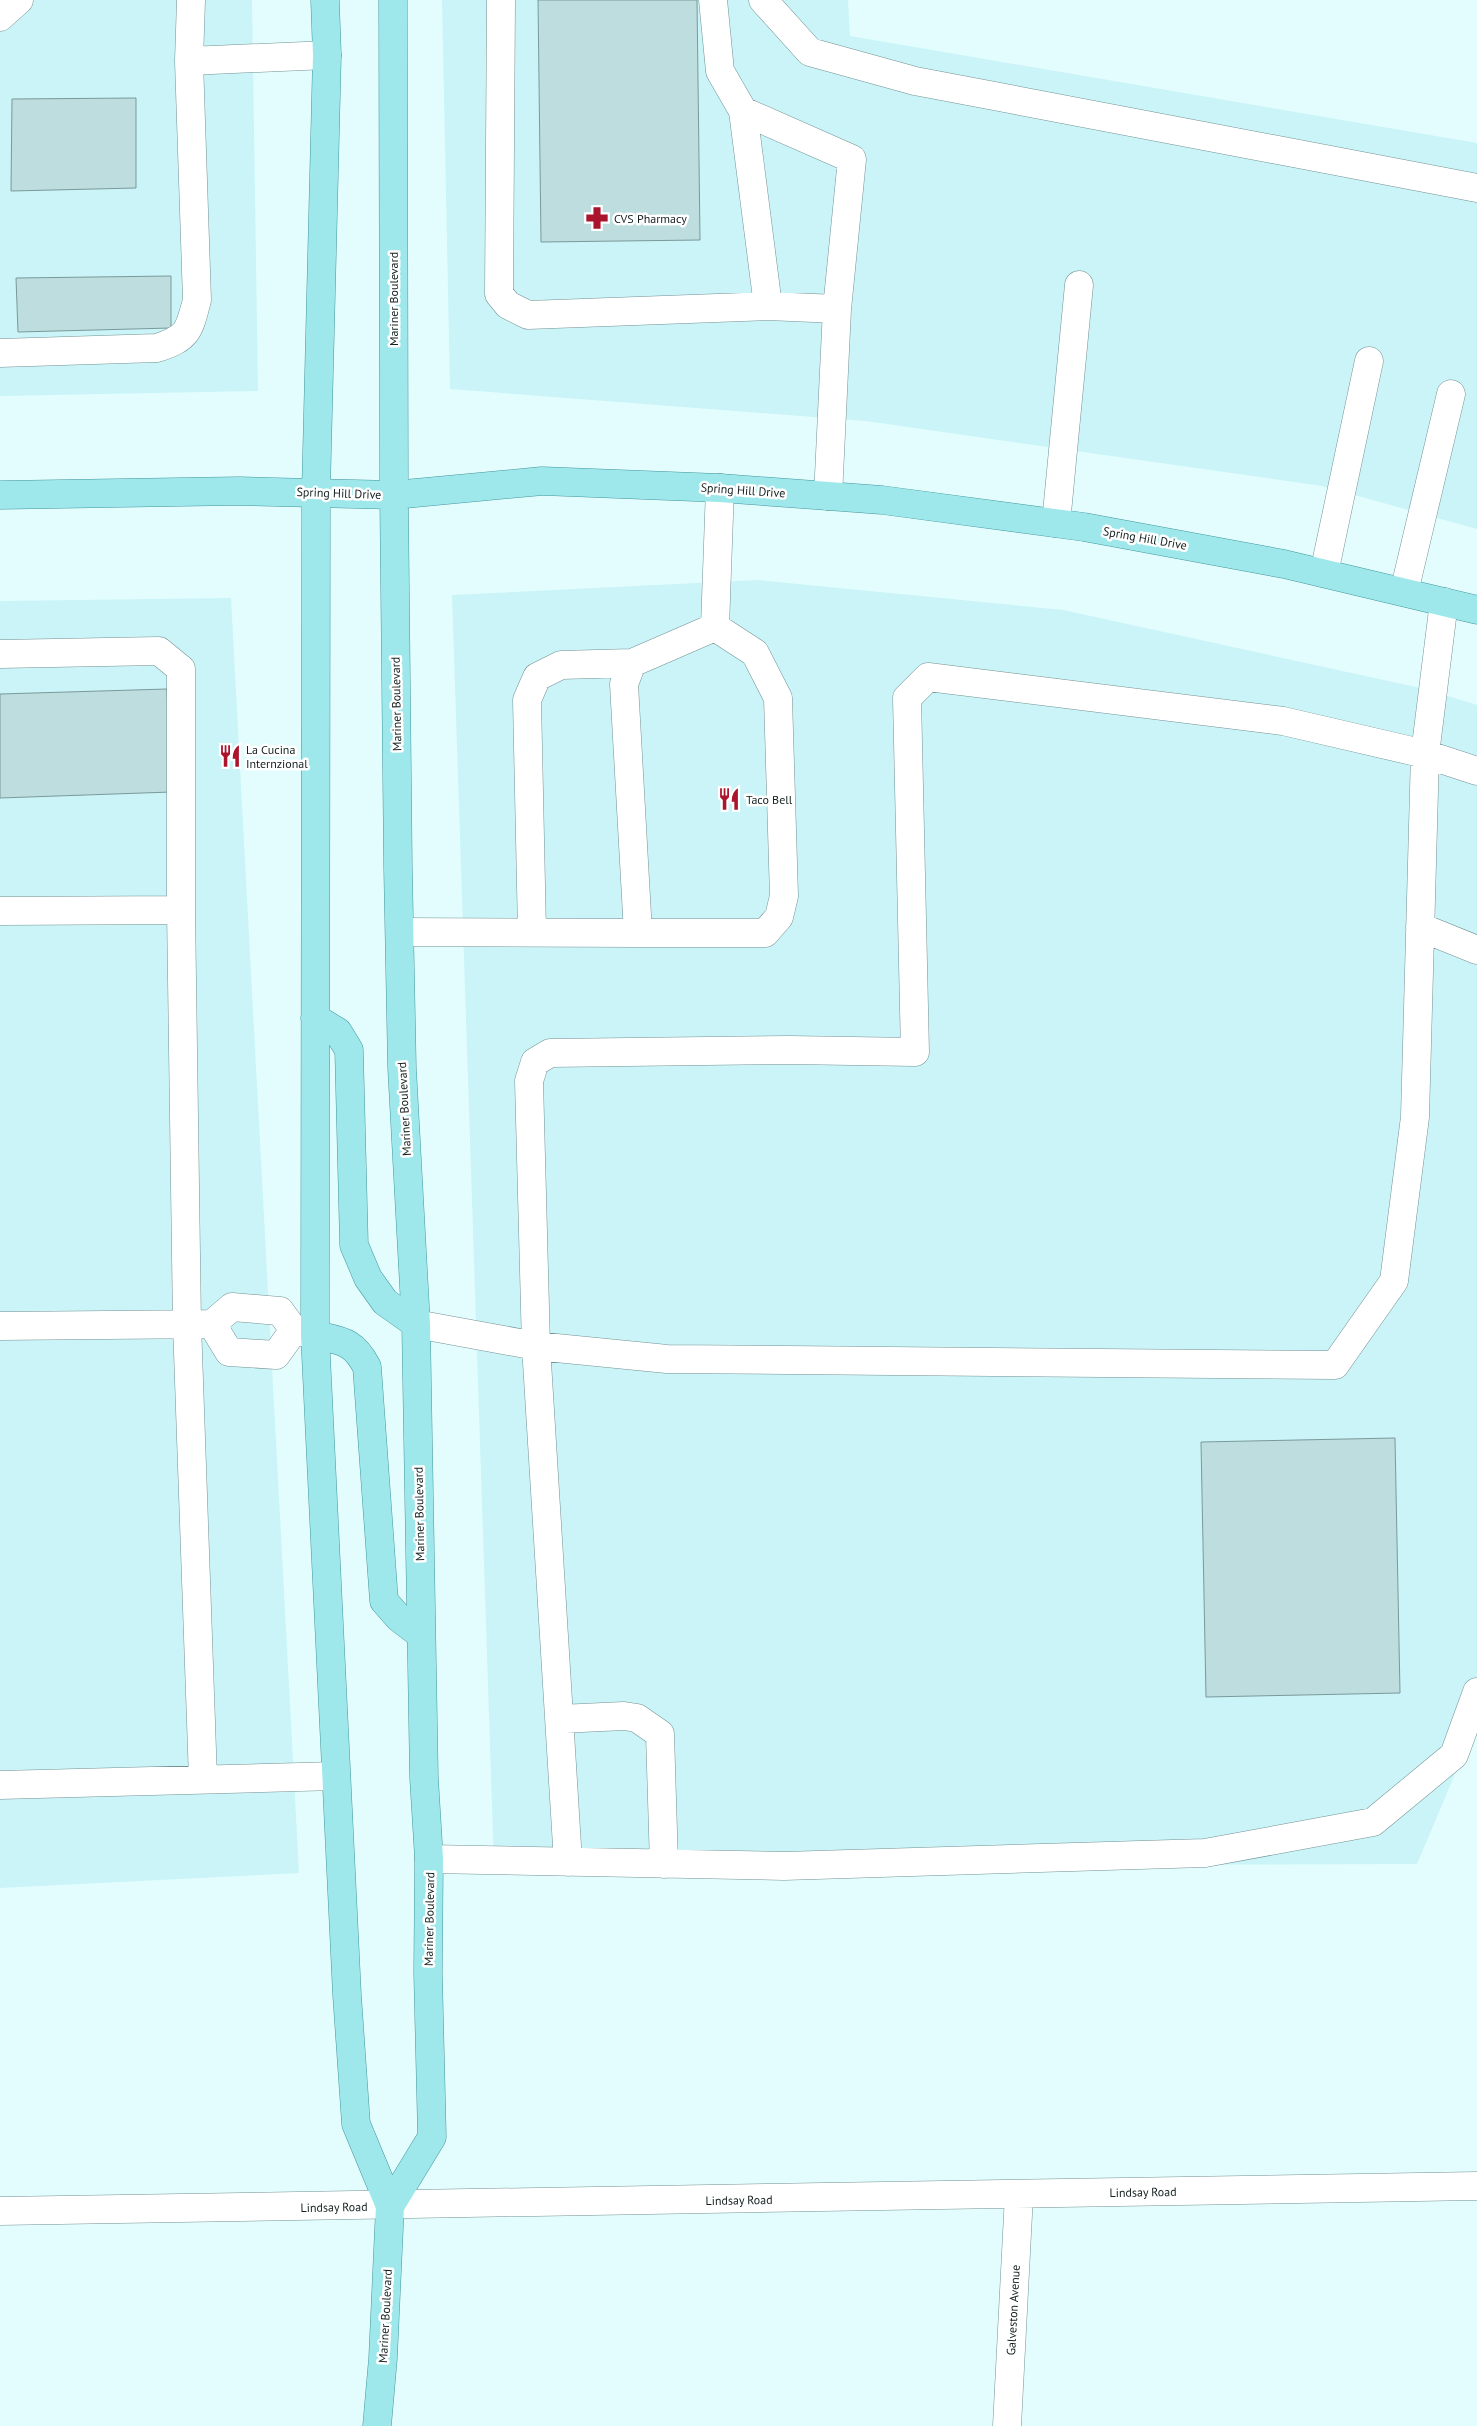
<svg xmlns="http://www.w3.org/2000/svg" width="1477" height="2426" viewBox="0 0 1477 2426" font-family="'PT Sans',sans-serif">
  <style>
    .built { fill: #caf4f7 }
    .building { fill: #bddddf; stroke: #7b999b }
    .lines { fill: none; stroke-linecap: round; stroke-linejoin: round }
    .minor-casing { stroke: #749294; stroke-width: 29 }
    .major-casing { stroke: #44979c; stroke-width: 29 }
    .minor { stroke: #fff; stroke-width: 28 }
    .major { stroke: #9ee8ec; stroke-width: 28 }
    .labels { text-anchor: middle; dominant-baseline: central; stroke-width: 5; stroke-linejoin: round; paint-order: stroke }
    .poi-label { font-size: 12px; fill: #131f1f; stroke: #fff; text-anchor: start }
    .street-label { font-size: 12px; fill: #131f1f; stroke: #fff }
  </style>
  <rect width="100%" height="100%" fill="#e3fdfe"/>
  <path class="built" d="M 0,0 L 252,0 L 258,391 L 0,396 Z
    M 442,0 L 848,0 L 850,36 L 1477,143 L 1477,529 L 1322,486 L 866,421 L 450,389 Z
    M 758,580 L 1063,610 L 1425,689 L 1477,705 L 1477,1722 L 1417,1864 L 494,1867 L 452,595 Z
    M 231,598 L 299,1873 L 0,1888 L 0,601 Z"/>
  <path class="building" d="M 538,0 L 697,0 L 700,240 L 541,242 Z
    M 136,98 L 136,188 L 11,191 L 12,99 Z
    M 171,276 L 171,328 L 18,332 L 16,278 Z
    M 167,689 L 171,792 L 0,798 L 0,694 Z
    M 1395,1438 L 1400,1693 L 1206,1697 L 1201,1442 Z"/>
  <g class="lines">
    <defs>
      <path id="minor" d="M 191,0 L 189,61 L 327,55
        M 501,0 L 499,294 L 508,305 L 528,315 L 768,306 L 837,309 L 828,496
        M 713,0 L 720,71 L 743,111 L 768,306
        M 763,0 L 810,52 L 915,81 L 1477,188
        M 0,17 L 19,0
        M 743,111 L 852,159 L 837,309
        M 0,353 L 157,348 C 188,338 189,331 197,300 L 189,61
        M 1056,523 L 1079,285
        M 1324,573 L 1369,361
        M 1404,592 L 1451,394
        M 0,654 L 159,651 L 181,669 L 181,910 L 187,1324 L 203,1779
        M 0,911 L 181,910
        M 1420,927 L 1477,950
        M 532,931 L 527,700 L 537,677 L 561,665 L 632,663
        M 400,932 L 638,933 L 624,684 L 632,663 L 715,627 L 720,488
        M 638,933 L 765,933 L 779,917 L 784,896 L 778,698 L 755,653 L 715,627
        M 212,1324 L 229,1352 L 276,1355 L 294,1330
        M 416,1324 L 536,1346 L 667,1359 L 1335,1365 L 1394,1281 L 1415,1117 L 1425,754 L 1444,602
        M 0,1326 L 212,1324 L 232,1307 L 280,1311 L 294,1330 L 315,1335
        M 560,1719 L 624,1716 L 637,1718 L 660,1734 L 664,1864
        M 0,1785 L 336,1776
        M 429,1859 L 784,1866 L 1205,1853 L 1373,1822 L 1454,1755 L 1477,1692
        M 568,1862 L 536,1346 L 529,1081 L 535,1062 L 550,1053 L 789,1050 L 915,1052 L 907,698 L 928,677 L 1283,721 L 1425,754 L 1477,771
        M 0,2211 L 1477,2186
        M 1007,2426 L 1019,2195"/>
      <path id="major" d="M 325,0 L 327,55 L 316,491 L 315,1335 L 347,1995 L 356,2124 L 390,2206 L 383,2358 L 377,2426
        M 0,495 L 239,491 L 394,495 L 542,481 L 720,488 L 882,500 L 1084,527 L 1284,564 L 1477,610
        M 315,1018 L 338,1032 L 349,1050 L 354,1245 L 368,1278 L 385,1302 L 416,1324
        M 315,1335 C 341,1341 353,1340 367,1367 L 384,1601 L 399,1618 L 420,1634
        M 390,2206 L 432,2137 L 428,1973 L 429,1859 L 424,1778 L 416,1324 L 402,1068 L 398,868 L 394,495 L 393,0"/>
    </defs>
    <use href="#minor" class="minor-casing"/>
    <use href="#major" class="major-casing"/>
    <use href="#minor" class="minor"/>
    <use href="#major" class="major"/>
  </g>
  <defs>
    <symbol id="pharmacy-bare" viewBox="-9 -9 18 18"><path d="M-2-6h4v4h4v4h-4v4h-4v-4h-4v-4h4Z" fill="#aa142d" stroke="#fff" stroke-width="2.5" paint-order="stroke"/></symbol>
    <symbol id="restaurant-bare" viewBox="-9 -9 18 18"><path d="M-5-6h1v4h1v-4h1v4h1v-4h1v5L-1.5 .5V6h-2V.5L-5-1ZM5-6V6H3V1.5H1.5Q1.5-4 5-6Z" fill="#aa142d" stroke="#fff" stroke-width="2.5" paint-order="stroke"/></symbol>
  </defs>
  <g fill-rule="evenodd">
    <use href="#pharmacy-bare" x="581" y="202" width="32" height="32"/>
    <use href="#restaurant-bare" x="214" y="740" width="32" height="32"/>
    <use href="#restaurant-bare" x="713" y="783" width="32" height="32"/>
  </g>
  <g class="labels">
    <g class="poi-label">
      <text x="614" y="218">CVS Pharmacy</text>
      <text x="246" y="749">La Cucina<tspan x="246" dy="14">Internzional</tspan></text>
      <text x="746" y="799">Taco Bell</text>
    </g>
    <g class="street-label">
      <text transform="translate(393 299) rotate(-90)">Mariner Boulevard</text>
      <text transform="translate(743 490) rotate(4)">Spring Hill Drive</text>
      <text transform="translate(339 493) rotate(2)">Spring Hill Drive</text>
      <text transform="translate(1145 538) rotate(10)">Spring Hill Drive</text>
      <text transform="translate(396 704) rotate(-91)">Mariner Boulevard</text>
      <text transform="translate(404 1109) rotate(-93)">Mariner Boulevard</text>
      <text transform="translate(419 1514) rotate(-91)">Mariner Boulevard</text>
      <text transform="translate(429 1919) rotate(-89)">Mariner Boulevard</text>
      <text transform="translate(1143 2192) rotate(-1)">Lindsay Road</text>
      <text transform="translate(739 2200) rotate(-1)">Lindsay Road</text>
      <text transform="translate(334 2207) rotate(-1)">Lindsay Road</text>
      <text transform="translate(1013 2310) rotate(-87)">Galveston Avenue</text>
      <text transform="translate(385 2316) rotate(-87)">Mariner Boulevard</text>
    </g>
  </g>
</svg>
